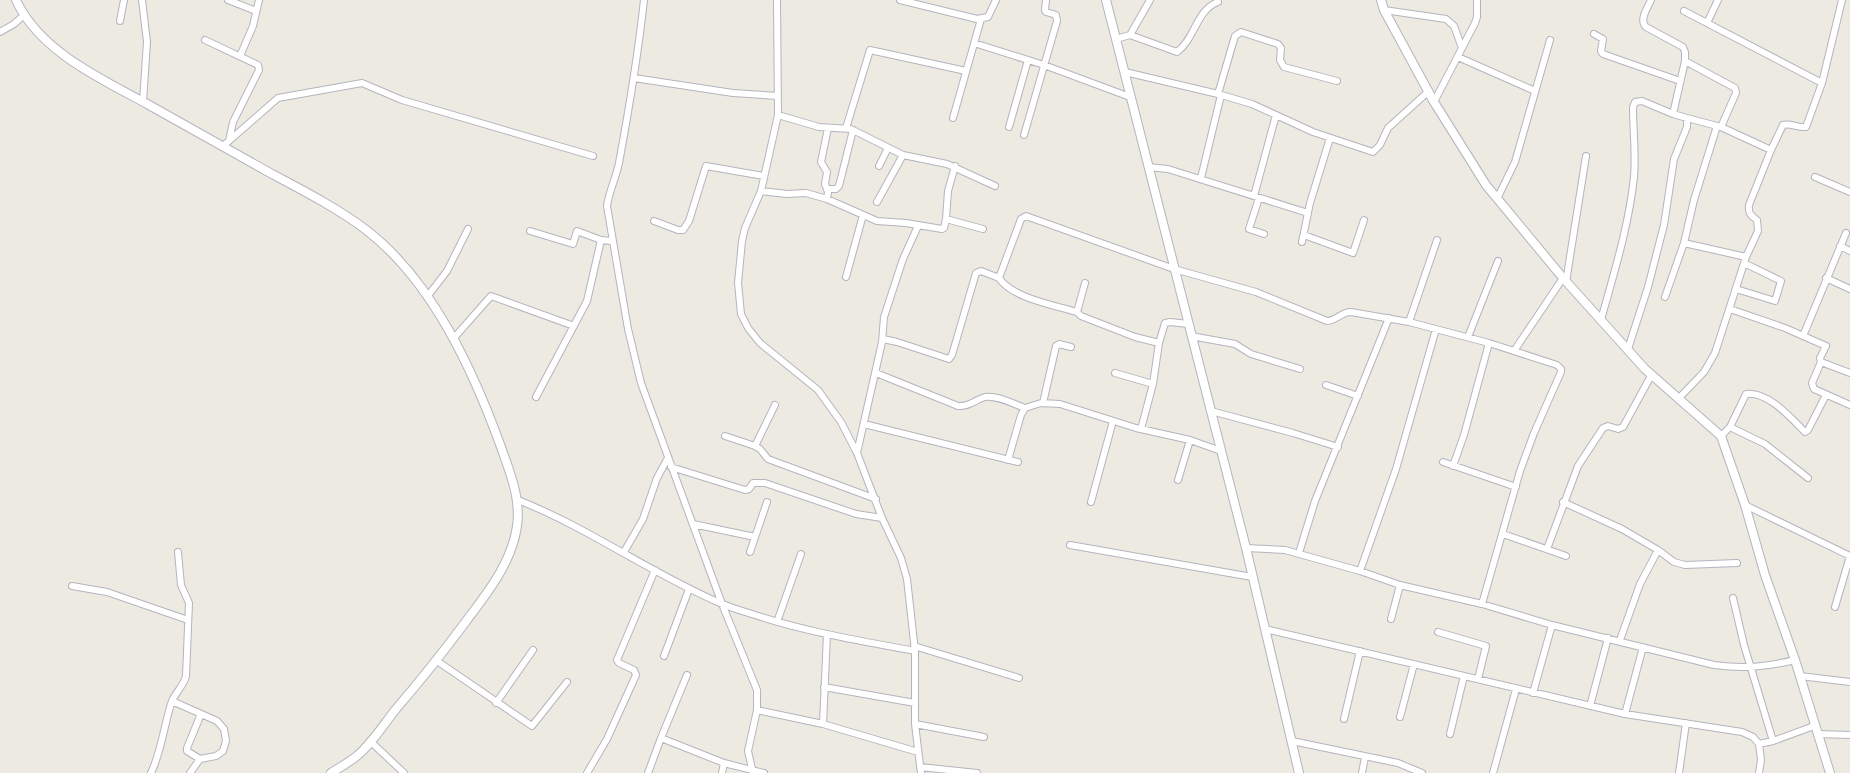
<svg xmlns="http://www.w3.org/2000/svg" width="1850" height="773" viewBox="0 0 1850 773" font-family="Quicksand,sans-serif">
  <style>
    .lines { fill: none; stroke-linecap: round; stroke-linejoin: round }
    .minor-casing { stroke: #b5b4bf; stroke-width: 8 }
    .tertiary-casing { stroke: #b5b4bf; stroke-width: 10 }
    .minor { stroke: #fff; stroke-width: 6 }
    .tertiary { stroke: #fff; stroke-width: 8 }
  </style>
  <rect width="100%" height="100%" fill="#eceae1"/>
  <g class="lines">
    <defs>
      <path id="minor" d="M 142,0 L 147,42 L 143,101
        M 228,0 L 256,11
        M 644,0 C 638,55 629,109 619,163 C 616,178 609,191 607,206 L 628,329 L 641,383 L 722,604 L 757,690 L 757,710 L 748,751 L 753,773
        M 777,0 L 778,115 L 761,191 L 745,228 L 742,241 L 738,283 L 741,314 L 748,328 L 760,343 L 818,390 L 841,422 L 857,453 L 882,518 L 901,558 L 907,579 L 915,651
        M 900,0 L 977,19 L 988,17 L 996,0
        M 1384,10 L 1446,19 L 1454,26 L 1462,48
        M 1684,11 L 1822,83
        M 120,21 L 124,0
        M 1707,23 L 1718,0
        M 0,32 L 14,24 L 24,15
        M 1594,34 L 1603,39 L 1601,51 L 1603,54 L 1680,81
        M 1130,35 L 1177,52 C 1195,39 1196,10 1218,2
        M 1116,39 L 1130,35 L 1150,0
        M 205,40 L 258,65 L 259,70 L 233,122 L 229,141
        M 974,43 L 1044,65 L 1130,97
        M 240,56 L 253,26 L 259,0
        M 1458,57 L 1535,91
        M 1685,61 L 1735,88 L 1736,93 L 1721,127
        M 1125,72 L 1218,94 L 1252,104 L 1313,132 L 1373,152 L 1380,145 L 1388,128 L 1429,91
        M 634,78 L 733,93 L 778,96
        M 1218,94 L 1235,36 L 1241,32 L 1278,44 L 1281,48 L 1280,60 L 1284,67 L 1337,81
        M 1434,102 L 1475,23 L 1477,17 L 1477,0
        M 778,115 L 819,127 L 851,129 L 903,155 L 947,164 L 995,186
        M 953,118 L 981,19
        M 1687,118 L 1721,127 L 1771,150 L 1783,125 C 1791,123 1798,128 1806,127 L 1822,83 L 1842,0
        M 1009,127 L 1028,60
        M 846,128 L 870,50 L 966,71
        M 1024,135 L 1057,21 L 1056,15 L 1046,12 L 1045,10 L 1046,0
        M 223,146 L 278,98 L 362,83 L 402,100 L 593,156
        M 879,166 L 888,148
        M 1148,167 L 1168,169 L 1308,213
        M 1815,177 L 1850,192
        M 1201,178 L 1221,95
        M 827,189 L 836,189 L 839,186 L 853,130
        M 761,191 L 787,194 L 806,193 L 827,199 L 877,221 L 906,223 L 942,229 L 944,228 L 946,219 L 983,229
        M 1254,196 L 1276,115
        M 1259,198 L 1249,229 L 1264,234
        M 827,199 L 828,192 L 825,184 L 827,172 L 821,162 L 828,128
        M 1497,199 L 1515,162 L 1550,40
        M 877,202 L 903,155
        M 946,219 L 948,191 L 955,166
        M 654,221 L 678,230 L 683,230 L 689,221 L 706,166 L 764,176
        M 530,231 L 573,244 L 577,231 L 601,240 L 612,241
        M 1304,235 L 1353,253 L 1364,220
        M 1302,242 L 1310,203 L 1330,138
        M 1684,243 L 1746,257
        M 1840,246 L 1850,251
        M 846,277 L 863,215
        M 999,278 C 1012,298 1054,305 1077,312
        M 1826,278 L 1850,289
        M 1566,282 L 1586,156
        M 1085,283 L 1077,312 L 1081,316 L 1135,337 L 1159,343 L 1165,323 L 1170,322 L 1188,324
        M 1736,289 L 1775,301 L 1781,281 L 1744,263
        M 427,297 L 447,271 L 468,229
        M 1665,297 L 1684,243 L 1694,200 L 1717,126
        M 1730,309 L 1785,328 L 1826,346 L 1820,358 L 1821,362 L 1850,373
        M 1601,320 C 1614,273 1629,225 1634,177 C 1636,154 1633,130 1633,107 L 1635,102 L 1642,101 L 1673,114 L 1685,61 L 1685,52 L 1683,47 L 1646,27 C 1639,20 1647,9 1651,0
        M 1409,322 L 1437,240
        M 1191,336 L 1235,344 L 1251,354 L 1300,369
        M 1803,336 L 1846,233
        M 1468,337 L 1498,261
        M 453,339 L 491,296 L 574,326
        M 883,339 L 897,342 L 949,359 L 952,355 L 976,273 L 981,271 L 999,278 L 1021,219 L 1026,216 L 1174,269 L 1256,292 L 1327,321 C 1336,321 1341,312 1351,312 L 1409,322 L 1489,343 L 1557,365 L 1561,369 L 1561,372 L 1534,433 L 1520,471 L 1482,604
        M 1628,349 L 1648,287 L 1664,225 L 1674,159 L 1687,127 L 1687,118 L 1673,114
        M 1514,351 L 1563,278
        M 1821,362 L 1812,383 L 1814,389 L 1850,405
        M 876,373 L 958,406 C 969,407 975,400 985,397 C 997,395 1013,404 1025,408
        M 1115,373 L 1153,384 L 1141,429
        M 1153,384 L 1159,343
        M 1326,385 L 1358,396
        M 536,397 L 587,301 L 601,240
        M 1679,398 L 1704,372 L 1715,353 L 1746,257 L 1758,231 L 1757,220 C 1751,216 1748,213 1749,205 L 1771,150
        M 1043,403 L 1056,346 L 1059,344 L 1071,347
        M 1211,411 L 1293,433 L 1338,447
        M 864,424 L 1018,462
        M 1730,427 L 1765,444 L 1808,478
        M 725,436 L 755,446 L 760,449 L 768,459 L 876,499
        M 1721,436 L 1730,427 L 1746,394 C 1768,391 1791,418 1805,432 L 1808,430 L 1826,395
        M 755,446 L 775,405
        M 857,453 L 882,342 L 884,317 L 903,259 L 918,226
        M 1008,460 L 1021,415 L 1025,408 L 1041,403 L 1060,404 L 1136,428 L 1190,440 L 1221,451
        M 1443,462 L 1516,487
        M 1453,466 L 1464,435 L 1489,343
        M 671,467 L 745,490 L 749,489 L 753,483 L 765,483 L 856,514 L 882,518
        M 1178,480 L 1190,440
        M 518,500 C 589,528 650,573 720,603 C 731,608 743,611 755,615 C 807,632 861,641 915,651 L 915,724 L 921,773
        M 1091,502 L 1113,421
        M 1563,502 L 1622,529 L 1658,550 L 1640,584 L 1620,640
        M 1745,505 L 1850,556
        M 693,524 L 755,537
        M 1503,534 L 1566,556
        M 1070,545 L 1252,577
        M 1246,548 L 1285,550 L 1360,571 L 1396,469 L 1436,329
        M 1547,549 L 1578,466 L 1603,428 L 1608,426 L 1618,429 L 1623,427 L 1652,374
        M 1658,550 L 1674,562 L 1685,565 L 1737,563
        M 624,552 L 643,519 L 657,478 L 668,458
        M 750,552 L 767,502
        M 1299,553 L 1315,501 L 1389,318
        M 1360,571 L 1400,585 L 1482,604 L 1552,625 L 1714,665 C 1744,669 1766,667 1795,660
        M 72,586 L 107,592 L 188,620
        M 1733,598 L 1744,645 L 1773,741
        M 1835,607 L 1850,556
        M 1391,619 L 1400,585
        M 777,622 L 801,554
        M 1265,629 L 1625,714 L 1742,732 L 1753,737 L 1759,744 L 1773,741 L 1814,726
        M 1438,632 L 1486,646 L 1478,679
        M 914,646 L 1019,678
        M 664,656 L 689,589
        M 437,661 L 532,726 L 567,682
        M 1800,676 L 1850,682
        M 824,687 L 915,703
        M 1533,693 L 1552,625
        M 172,701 L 217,721 L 224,729 L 226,741 L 223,751 L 216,756 L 200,759 L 190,773
        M 496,703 L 533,650
        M 1590,706 L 1608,638
        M 757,710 L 823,724 L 918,752
        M 1625,714 L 1643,647
        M 1400,717 L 1414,664
        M 1344,719 L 1360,651
        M 823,724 L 827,634
        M 915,724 L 984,737
        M 1450,734 L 1464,676
        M 1817,734 L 1850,735
        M 661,738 L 724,763 L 764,773
        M 370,741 L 404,773
        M 1292,741 L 1398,763 L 1422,773
        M 1759,744 L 1761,760 L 1759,773
        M 200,759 L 187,751 L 187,748 L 201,714
        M 920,767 L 977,773
        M 151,773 C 162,750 164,724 172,701 C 176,692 184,685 186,676 L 189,603 L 181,585 L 178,552
        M 587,773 L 607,739 L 636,675 L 634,670 L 619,663 L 617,660 L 655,570
        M 648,773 L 661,738 L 687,675
        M 722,773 L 724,763
        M 1362,773 L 1365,757
        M 1493,773 L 1516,689
        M 1679,773 L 1686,723"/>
      <path id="tertiary" d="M 16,0 C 40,52 102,79 149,105 C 190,128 231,151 272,174 C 304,191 337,208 365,229 C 432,280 473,370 501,447 C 510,473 521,498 517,526 C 512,562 488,592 467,620 C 444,651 421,680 396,709 C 384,724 373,742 358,755 C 350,762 340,767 331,773
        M 1106,0 L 1246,548 L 1299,773
        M 1381,0 L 1384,10 L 1434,102 L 1486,185 L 1563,278 L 1645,369 L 1721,436 L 1745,505 L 1765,575 L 1795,660 L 1830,773"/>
    </defs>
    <use href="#minor" class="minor-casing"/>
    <use href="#tertiary" class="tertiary-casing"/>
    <use href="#minor" class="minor"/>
    <use href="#tertiary" class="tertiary"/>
  </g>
</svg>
